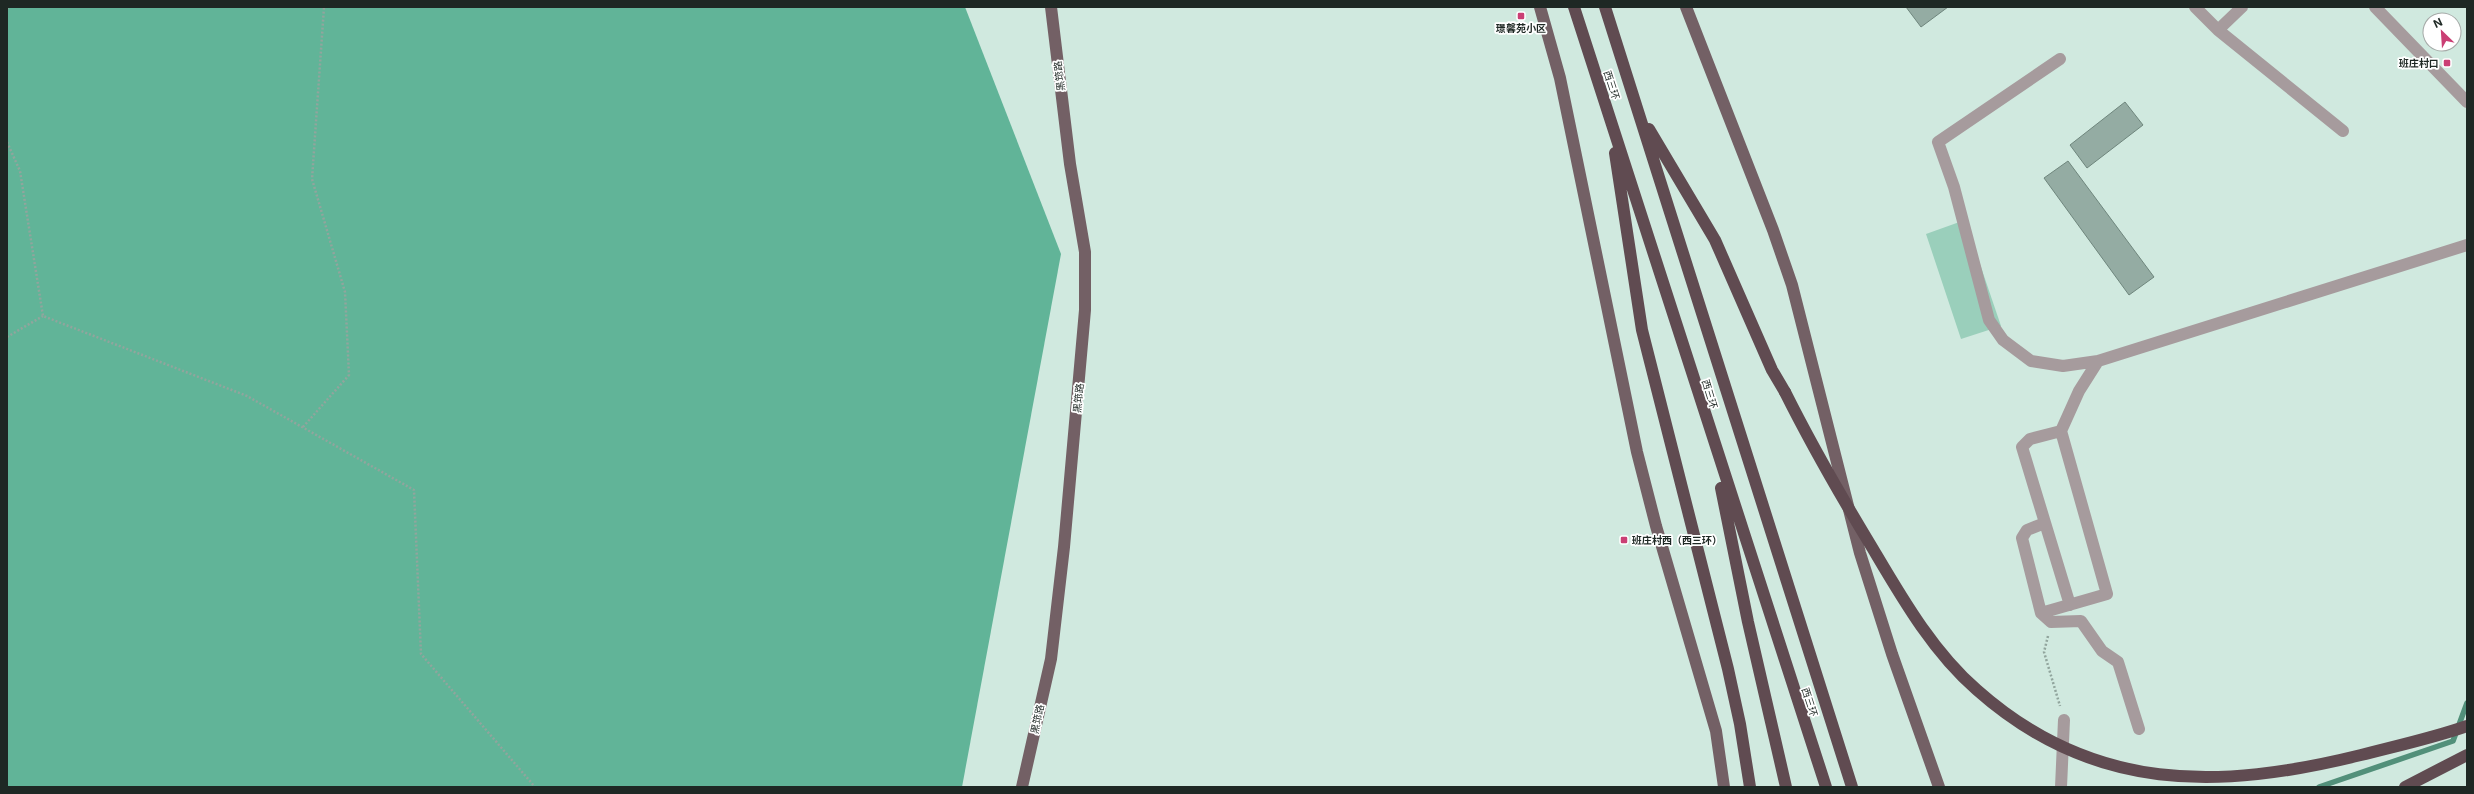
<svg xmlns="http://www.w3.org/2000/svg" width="2474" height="794" viewBox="0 0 2474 794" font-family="Inter,'Noto Sans SC',sans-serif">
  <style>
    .green { fill: #9acfbb }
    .forest { fill: #61b498 }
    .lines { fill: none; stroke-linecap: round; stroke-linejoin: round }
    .stream { stroke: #52907a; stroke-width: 5.5 }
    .building { fill: #94aca3; stroke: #6f867d }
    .path { stroke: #91a59d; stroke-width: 2.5; stroke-dasharray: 2 2; stroke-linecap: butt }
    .minor { stroke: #a69b9d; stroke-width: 12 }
    .major { stroke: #736065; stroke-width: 12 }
    .highway { stroke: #604b51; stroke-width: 12 }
    .highway-bridge { stroke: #604b51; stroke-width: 12 }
    .poi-dot { fill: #ca3f74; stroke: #fff; stroke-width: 1.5 }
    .labels { text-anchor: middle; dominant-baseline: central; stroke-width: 3.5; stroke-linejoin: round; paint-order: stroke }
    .poi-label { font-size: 10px; font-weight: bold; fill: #1e2824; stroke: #fff }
    .street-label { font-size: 10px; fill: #1e2824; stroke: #fff }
  </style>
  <rect width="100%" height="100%" fill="#d0e9df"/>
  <path class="green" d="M 1965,220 L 2001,326 L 1961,339 L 1926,234 Z"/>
  <path class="forest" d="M 7,7 L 965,7 L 1061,254 L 962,787 L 7,787 Z"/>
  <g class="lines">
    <path class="stream" d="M 2319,787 L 2453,741 L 2467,703"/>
  </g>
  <path class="building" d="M 1906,7 L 1948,7 L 1921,27 Z
    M 2125,102 L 2143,125 L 2087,168 L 2070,145 Z
    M 2068,161 L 2154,277 L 2129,295 L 2044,178 Z"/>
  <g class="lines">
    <path class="path" d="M 7,9 L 8,7
      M 7,142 L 20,171 L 43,316 L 247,396 L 414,490 L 421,654 L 535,787
      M 7,337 L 43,316
      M 303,427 L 349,375 L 345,292 L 312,179 L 324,7
      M 2048,636 L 2044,652 L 2060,706"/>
    <path class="minor" d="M 2195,7 L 2218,30 L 2343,131
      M 2375,7 L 2467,102
      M 2218,30 L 2242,7
      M 2060,59 L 1938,142 L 1954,187 L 1989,320 L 2003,340 L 2031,361 L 2063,366 L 2098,361 L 2467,245
      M 2061,431 L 2030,439 L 2022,447 L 2070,605
      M 2045,523 L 2027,530 L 2022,538 L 2041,613 L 2051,622 L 2081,621 L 2102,651 L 2118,662 L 2139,729
      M 2041,613 L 2107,594 L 2061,431 L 2079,391 L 2098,361
      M 2061,787 L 2064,720"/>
    <path class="major" d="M 1540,7 L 1560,78 L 1637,452 L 1656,526 L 1716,731 L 1724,787
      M 1686,7 L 1773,230 L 1792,285 L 1860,553 L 1892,654 L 1939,787
      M 1022,787 L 1051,659 L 1064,547 L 1085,310 L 1085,252 L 1070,164 L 1051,7"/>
    <path class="highway" d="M 1574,7 L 1826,787
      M 1605,7 L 1852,787
      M 1649,129 L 1715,240 L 1772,370 L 1785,392
      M 1615,153 L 1642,330 L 1728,669 L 1740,724 L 1750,787
      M 1721,488 L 1748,622 L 1786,787
      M 2405,787 L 2467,755"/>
    <path class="highway-bridge" d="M 1785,392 C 1812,446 1842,498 1873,549 C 1902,598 1933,652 1977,690 C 2093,793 2219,790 2361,755 C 2396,746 2433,738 2467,726"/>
  </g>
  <g class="poi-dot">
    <rect x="1517" y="12" width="8" height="8" rx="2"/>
    <rect x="2443" y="59" width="8" height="8" rx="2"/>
    <rect x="1620" y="536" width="8" height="8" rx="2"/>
  </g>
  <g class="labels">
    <g class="poi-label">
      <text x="1521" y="28">璟馨苑小区</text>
      <text x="2439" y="63" text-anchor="end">班庄村口</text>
      <text x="1632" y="540" text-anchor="start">班庄村西（西三环）</text>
    </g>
    <g class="street-label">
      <text transform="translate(1059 76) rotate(-97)">黑筇路</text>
      <text transform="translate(1612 85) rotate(72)">西三环</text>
      <text transform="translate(1710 394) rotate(73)">西三环</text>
      <text transform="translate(1078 398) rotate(-84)">黑筇路</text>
      <text transform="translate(1810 702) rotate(72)">西三环</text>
      <text transform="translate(1037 719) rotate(-78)">黑筇路</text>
    </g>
  </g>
  <rect width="2474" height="794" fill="none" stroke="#1e2824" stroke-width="16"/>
  <g transform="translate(2442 32) rotate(335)"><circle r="19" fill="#ffffff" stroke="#a5a9a7"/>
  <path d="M0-3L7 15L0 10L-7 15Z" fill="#ca3f74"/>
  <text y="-6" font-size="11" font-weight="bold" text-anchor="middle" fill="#1e2824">N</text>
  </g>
</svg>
